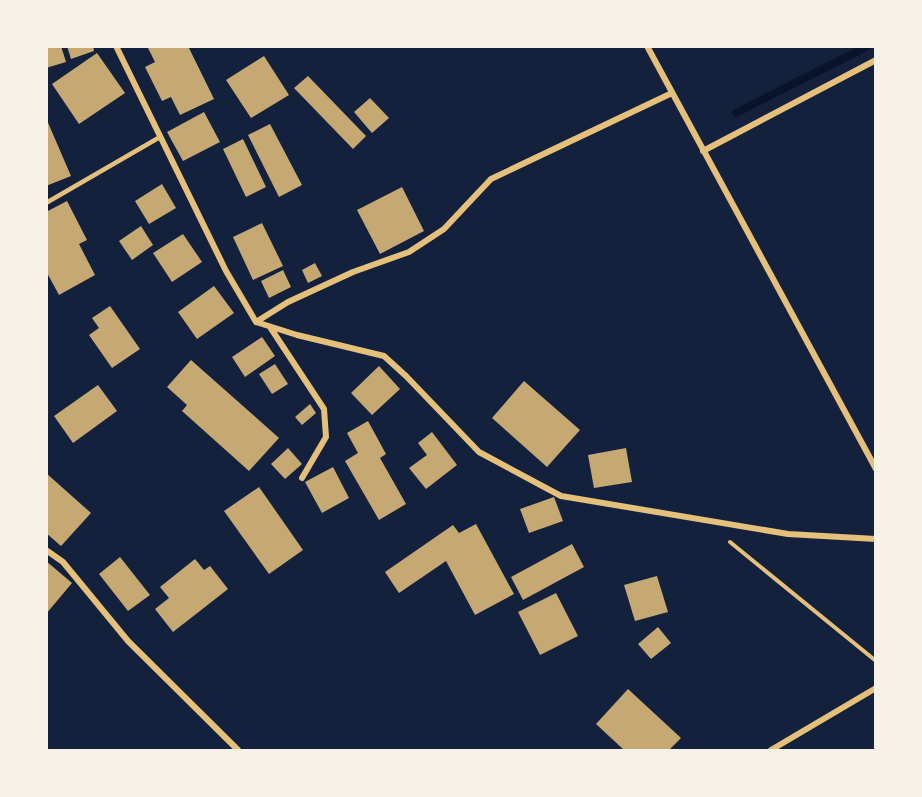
<svg xmlns="http://www.w3.org/2000/svg" width="922" height="797" viewBox="0 0 922 797" font-family="Cabin,sans-serif">
  <style>
    .lines { fill: none; stroke-linecap: round; stroke-linejoin: round }
    .stream { stroke: #0b132b; stroke-width: 8 }
    .building { fill: #c6a872 }
    .path { stroke: #e5c07b; stroke-width: 4 }
    .service { stroke: #e5c07b; stroke-width: 4.5 }
    .minor { stroke: #e5c07b; stroke-width: 6 }
  </style>
  <rect width="100%" height="100%" fill="#14213d"/>
  <g class="lines">
    <path class="stream" d="M 736,113 L 868,46"/>
  </g>
  <path class="building" d="M 46,46 L 61,46 L 66,62 L 46,68 Z
    M 67,46 L 93,46 L 94,51 L 71,59 Z
    M 151,46 L 188,46 L 214,99 L 180,115 L 171,97 L 162,101 L 145,67 L 155,62 L 148,48 Z
    M 97,53 L 125,93 L 79,124 L 52,84 Z
    M 264,56 L 289,95 L 251,118 L 226,80 Z
    M 308,76 L 366,136 L 353,149 L 294,88 Z
    M 370,98 L 389,118 L 372,133 L 354,112 Z
    M 204,112 L 220,142 L 183,161 L 167,132 Z
    M 46,118 L 71,176 L 46,186 Z
    M 270,124 L 302,185 L 279,197 L 248,135 Z
    M 243,139 L 266,187 L 246,197 L 223,149 Z
    M 162,184 L 176,208 L 149,224 L 135,201 Z
    M 402,187 L 424,231 L 380,254 L 357,210 Z
    M 67,201 L 87,240 L 79,244 L 95,275 L 59,295 L 46,271 L 46,212 Z
    M 262,223 L 283,266 L 253,280 L 233,237 Z
    M 141,226 L 153,245 L 132,260 L 119,241 Z
    M 183,234 L 202,262 L 172,282 L 153,253 Z
    M 315,263 L 322,276 L 308,283 L 302,270 Z
    M 283,270 L 291,287 L 269,298 L 261,281 Z
    M 214,286 L 234,313 L 197,339 L 178,312 Z
    M 110,306 L 140,349 L 112,368 L 89,335 L 99,328 L 92,318 Z
    M 262,337 L 275,356 L 245,377 L 232,357 Z
    M 191,360 L 279,438 L 249,471 L 182,411 L 187,405 L 167,387 Z
    M 275,364 L 288,384 L 272,394 L 259,374 Z
    M 379,366 L 400,389 L 372,415 L 351,393 Z
    M 524,381 L 580,430 L 547,467 L 492,418 Z
    M 98,385 L 117,411 L 73,443 L 54,416 Z
    M 310,404 L 316,413 L 302,425 L 295,417 Z
    M 368,421 L 386,454 L 380,458 L 406,504 L 379,520 L 345,461 L 358,453 L 347,433 Z
    M 432,432 L 457,465 L 426,489 L 409,468 L 427,455 L 418,443 Z
    M 288,448 L 302,464 L 285,479 L 271,464 Z
    M 626,448 L 632,482 L 594,488 L 588,455 Z
    M 333,467 L 349,498 L 322,513 L 305,482 Z
    M 46,473 L 91,513 L 61,546 L 46,533 Z
    M 259,487 L 303,550 L 269,574 L 224,511 Z
    M 554,497 L 563,521 L 529,533 L 520,509 Z
    M 476,524 L 514,594 L 475,615 L 446,561 L 399,593 L 385,572 L 453,525 L 459,533 Z
    M 572,544 L 584,567 L 523,600 L 511,577 Z
    M 120,557 L 150,595 L 128,611 L 99,574 Z
    M 195,559 L 204,570 L 210,566 L 228,589 L 173,632 L 155,609 L 169,598 L 160,587 Z
    M 46,561 L 72,583 L 46,614 Z
    M 657,576 L 668,612 L 635,621 L 624,585 Z
    M 556,593 L 578,636 L 540,655 L 518,612 Z
    M 658,627 L 671,643 L 651,659 L 638,644 Z
    M 628,689 L 681,738 L 669,750 L 624,750 L 596,724 Z"/>
  <g class="lines">
    <path class="path" d="M 730,542 L 876,661"/>
    <path class="service" d="M 46,203 L 160,137"/>
    <path class="minor" d="M 116,46 L 226,271 L 256,322 L 297,335 L 384,356 L 406,376 L 479,452 L 561,496 L 788,534 L 876,539
      M 647,46 L 876,469
      M 703,151 L 876,60
      M 256,322 L 288,302 L 353,272 L 409,252 L 444,229 L 491,179 L 672,93
      M 270,327 L 324,409 L 326,437 L 302,478
      M 46,550 L 63,562 L 128,641 L 238,750
      M 771,750 L 876,688"/>
  </g>
  <rect width="922" height="797" fill="none" stroke="#f6f1e7" stroke-width="96"/>
</svg>
